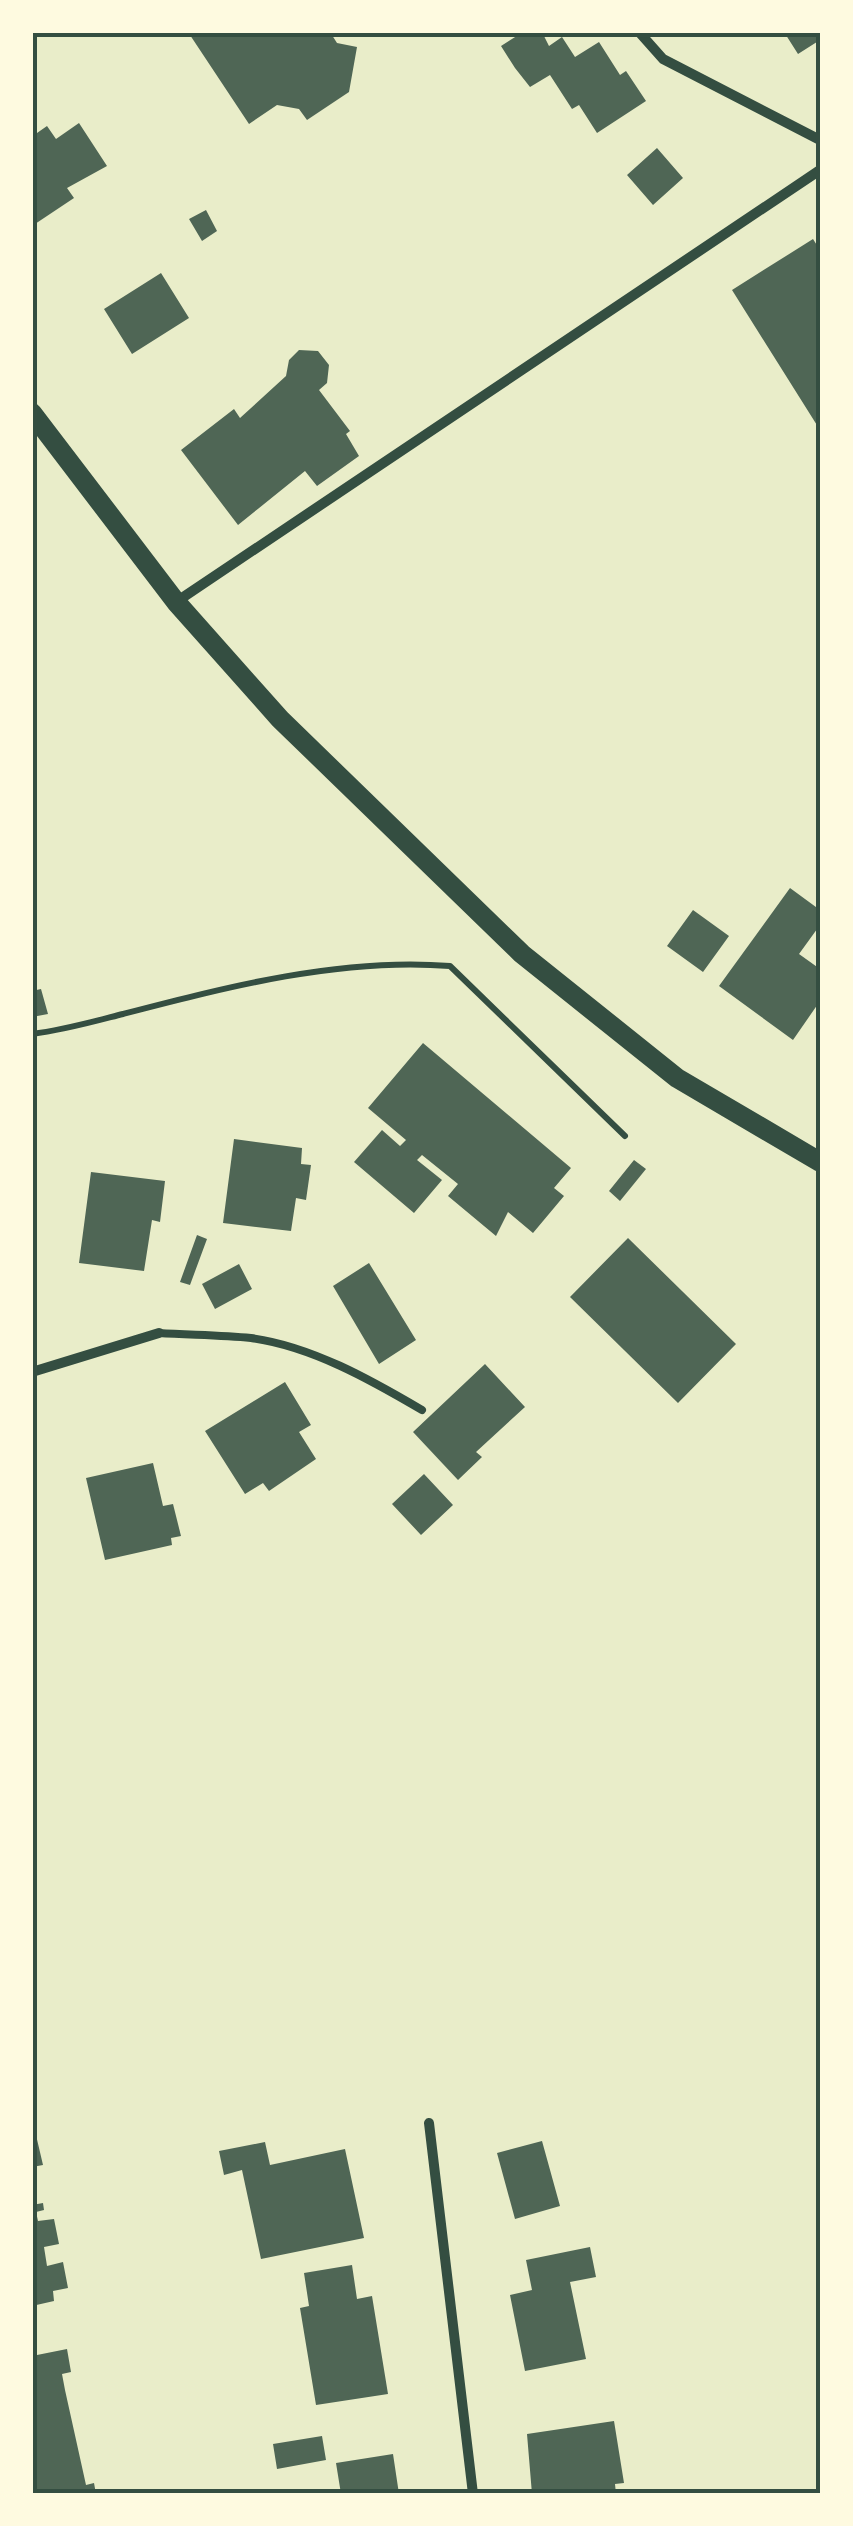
<svg xmlns="http://www.w3.org/2000/svg" width="853" height="2526" viewBox="0 0 853 2526" font-family="'Exo 2',sans-serif">
  <style>
    .building { fill: #4f6655 }
    .lines { fill: none; stroke-linecap: round; stroke-linejoin: round }
    .path { stroke: #344e41; stroke-width: 6 }
    .service { stroke: #344e41; stroke-width: 8 }
    .minor { stroke: #344e41; stroke-width: 10 }
    .secondary { stroke: #344e41; stroke-width: 20 }
    .neatline { fill: none; stroke: #344e41; stroke-width: 4 }
  </style>
  <rect width="100%" height="100%" fill="#e9edc9"/>
  <path class="building" d="M 188,32 L 330,32 L 337,43 L 357,47 L 349,92 L 307,120 L 299,109 L 277,105 L 249,124 Z
    M 523,32 L 542,32 L 549,46 L 562,37 L 575,57 L 599,42 L 620,75 L 626,71 L 646,101 L 597,133 L 579,105 L 572,109 L 550,75 L 530,87 L 515,68 L 501,46 Z
    M 784,32 L 820,32 L 820,40 L 798,54 Z
    M 79,123 L 107,166 L 67,188 L 74,198 L 32,226 L 32,126 L 37,133 L 47,126 L 56,139 Z
    M 657,148 L 683,178 L 653,205 L 627,175 Z
    M 206,210 L 217,231 L 202,241 L 189,219 Z
    M 813,239 L 820,250 L 817,323 L 820,430 L 732,290 Z
    M 161,273 L 189,318 L 132,354 L 104,309 Z
    M 299,350 L 318,351 L 329,365 L 327,383 L 319,390 L 350,431 L 346,434 L 359,456 L 317,486 L 305,471 L 238,525 L 181,450 L 234,409 L 240,418 L 286,376 L 289,360 Z
    M 790,888 L 820,910 L 820,925 L 799,954 L 820,969 L 820,1001 L 793,1040 L 719,986 Z
    M 693,910 L 729,936 L 703,972 L 667,946 Z
    M 41,989 L 48,1014 L 32,1017 L 32,991 Z
    M 423,1043 L 571,1168 L 554,1188 L 564,1196 L 533,1233 L 508,1212 L 496,1236 L 448,1196 L 458,1184 L 422,1155 L 417,1160 L 442,1180 L 414,1213 L 354,1162 L 382,1130 L 400,1146 L 406,1140 L 368,1108 Z
    M 234,1139 L 302,1148 L 301,1164 L 311,1165 L 306,1200 L 296,1198 L 291,1231 L 223,1223 Z
    M 634,1160 L 646,1169 L 620,1201 L 609,1191 Z
    M 91,1172 L 165,1181 L 160,1222 L 152,1220 L 144,1271 L 79,1263 Z
    M 197,1235 L 207,1239 L 190,1285 L 180,1282 Z
    M 628,1238 L 736,1344 L 678,1403 L 570,1297 Z
    M 369,1263 L 416,1340 L 379,1364 L 333,1286 Z
    M 239,1264 L 252,1289 L 215,1309 L 202,1284 Z
    M 485,1364 L 525,1407 L 476,1452 L 482,1457 L 458,1480 L 413,1432 Z
    M 285,1382 L 311,1425 L 299,1432 L 316,1459 L 269,1491 L 263,1483 L 245,1494 L 205,1431 Z
    M 153,1463 L 163,1506 L 173,1504 L 181,1536 L 171,1538 L 172,1545 L 105,1560 L 86,1478 Z
    M 424,1474 L 453,1505 L 421,1535 L 392,1504 Z
    M 32,2118 L 43,2165 L 32,2167 Z
    M 542,2141 L 560,2206 L 515,2219 L 497,2153 Z
    M 265,2142 L 270,2165 L 345,2149 L 364,2238 L 261,2259 L 242,2170 L 224,2175 L 219,2151 Z
    M 43,2203 L 44,2210 L 36,2212 L 38,2221 L 54,2219 L 59,2244 L 44,2247 L 47,2266 L 63,2262 L 68,2288 L 53,2291 L 54,2301 L 32,2306 L 32,2205 Z
    M 590,2247 L 596,2277 L 570,2282 L 586,2359 L 525,2371 L 510,2295 L 532,2290 L 526,2260 Z
    M 352,2265 L 357,2299 L 372,2296 L 388,2394 L 316,2405 L 300,2308 L 309,2306 L 304,2273 Z
    M 67,2349 L 71,2372 L 62,2374 L 65,2390 L 86,2485 L 94,2483 L 96,2494 L 37,2494 L 32,2471 L 32,2356 Z
    M 614,2421 L 624,2483 L 615,2484 L 616,2494 L 532,2494 L 527,2434 Z
    M 322,2436 L 326,2460 L 277,2469 L 273,2444 Z
    M 393,2454 L 399,2494 L 341,2494 L 336,2463 Z"/>
  <g class="lines">
    <path class="path" d="M 32,1034 C 64,1030 92,1022 123,1014 C 227,987 342,957 450,966 L 625,1136"/>
    <path class="service" d="M 159,1333 C 190,1335 221,1335 251,1338 C 311,1346 371,1380 422,1410"/>
    <path class="minor" d="M 639,32 L 663,59 L 820,140
      M 176,602 L 820,170
      M 32,1372 L 159,1333
      M 429,2123 L 473,2494"/>
    <path class="secondary" d="M 32,413 L 176,602 L 280,719 L 522,954 L 677,1078 L 820,1162"/>
  </g>
  <rect width="853" height="2526" fill="none" stroke="#fefae0" stroke-width="70"/>
  <rect x="35" y="35" width="783" height="2456" class="neatline"/>
</svg>
